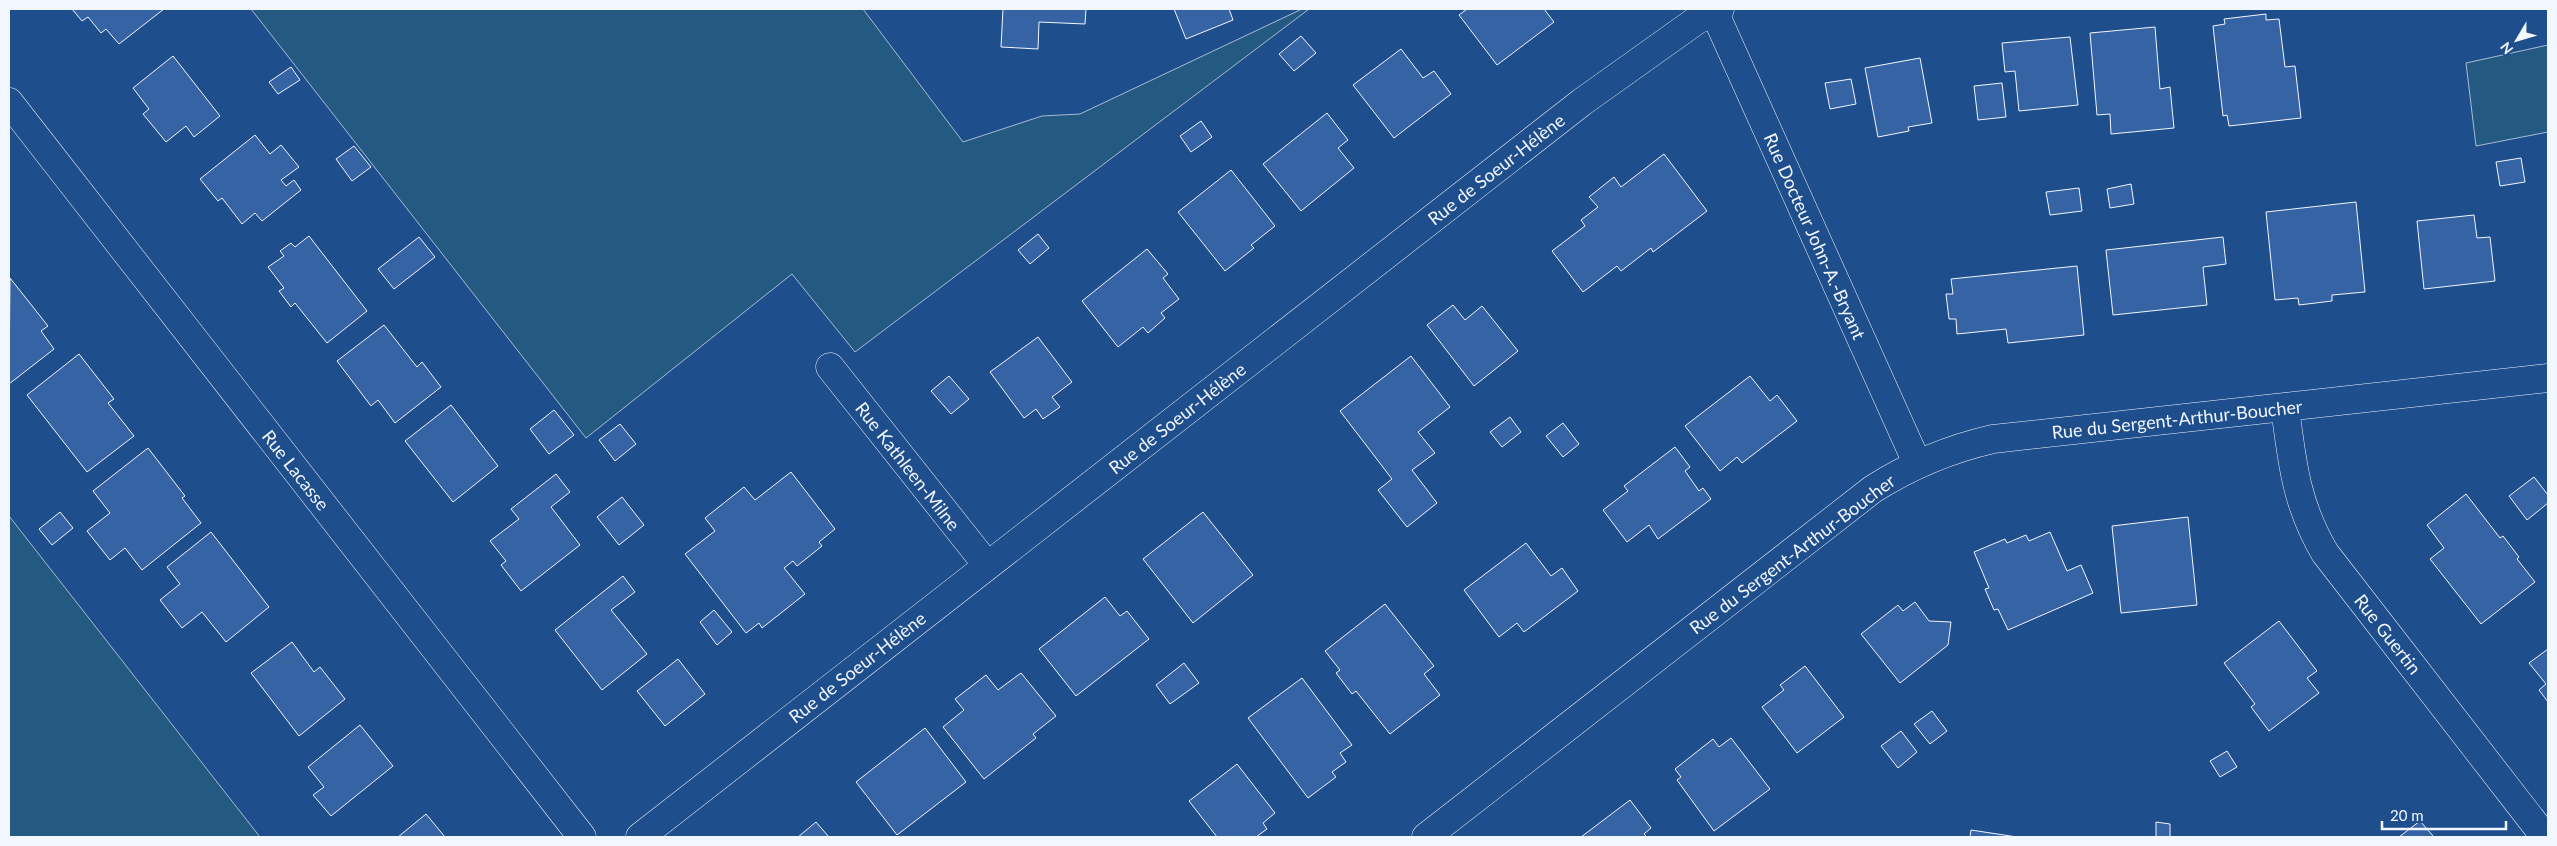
<svg xmlns="http://www.w3.org/2000/svg" width="2557" height="846" viewBox="0 0 2557 846" font-family="Lato,sans-serif">
  <style>
    .green { fill: #245a82; stroke: #a8bbd7 }
    .building { fill: #3563a3; stroke: #f2f6ff }
    .lines { fill: none; stroke-linecap: round; stroke-linejoin: round }
    .street-casing { stroke: #f2f6ff; stroke-width: 29 }
    .street { stroke: #1f4e8c; stroke-width: 28 }
    .labels { text-anchor: middle; dominant-baseline: central; stroke-width: 4; stroke-linejoin: round; paint-order: stroke }
    .street-label { font-size: 18px; fill: #f2f6ff; stroke: #1f4e8c }
  </style>
  <rect width="100%" height="100%" fill="#1f4e8c"/>
  <path class="green" d="M 251,9 L 863,9 L 963,142 L 1042,116 L 1080,114 L 1302,9 L 1309,9 L 855,352 L 792,274 L 586,438 Z
    M 2548,45 L 2548,132 L 2476,146 L 2466,63 Z
    M 9,516 L 260,837 L 9,837 Z"/>
  <path class="building" d="M 72,9 L 164,9 L 119,44 L 106,29 L 101,33 L 88,17 L 82,21 Z
    M 1003,9 L 1086,9 L 1085,24 L 1039,22 L 1038,49 L 1001,47 Z
    M 1174,9 L 1229,9 L 1233,20 L 1186,39 Z
    M 1467,9 L 1544,9 L 1554,22 L 1497,65 L 1459,15 Z
    M 2266,14 L 2266,20 L 2279,19 L 2285,67 L 2295,66 L 2301,118 L 2229,126 L 2227,115 L 2223,116 L 2213,26 L 2225,24 L 2224,19 Z
    M 2155,27 L 2160,89 L 2170,87 L 2174,128 L 2111,134 L 2110,114 L 2097,115 L 2090,33 Z
    M 1301,36 L 1316,53 L 1294,71 L 1279,54 Z
    M 2070,37 L 2078,105 L 2019,111 L 2015,71 L 2005,72 L 2002,43 Z
    M 1401,49 L 1423,78 L 1434,71 L 1451,94 L 1394,138 L 1353,85 Z
    M 173,56 L 220,116 L 194,137 L 186,126 L 166,142 L 143,114 L 149,109 L 133,88 Z
    M 1920,58 L 1932,123 L 1908,127 L 1909,131 L 1878,137 L 1865,68 Z
    M 291,67 L 300,80 L 278,94 L 269,82 Z
    M 1851,79 L 1856,104 L 1830,109 L 1825,83 Z
    M 2002,83 L 2006,117 L 1978,120 L 1974,86 Z
    M 1327,113 L 1348,140 L 1338,148 L 1354,168 L 1301,211 L 1263,164 Z
    M 1201,121 L 1212,137 L 1191,152 L 1180,136 Z
    M 255,135 L 270,154 L 281,145 L 299,167 L 281,180 L 286,186 L 294,180 L 301,190 L 262,221 L 255,213 L 242,224 L 222,198 L 218,201 L 200,179 Z
    M 354,146 L 371,167 L 352,181 L 336,159 Z
    M 1664,154 L 1707,211 L 1653,252 L 1651,248 L 1621,271 L 1617,266 L 1583,292 L 1552,251 L 1585,226 L 1581,220 L 1598,207 L 1589,197 L 1614,177 L 1621,187 Z
    M 2521,158 L 2525,182 L 2500,186 L 2496,162 Z
    M 1231,170 L 1275,226 L 1251,245 L 1254,248 L 1225,271 L 1178,212 Z
    M 2131,184 L 2134,204 L 2110,208 L 2107,189 Z
    M 2079,188 L 2082,211 L 2050,215 L 2046,192 Z
    M 2356,202 L 2365,292 L 2332,295 L 2332,301 L 2299,305 L 2298,298 L 2275,300 L 2266,212 Z
    M 2474,215 L 2477,238 L 2490,237 L 2495,281 L 2424,289 L 2417,221 Z
    M 1038,234 L 1049,248 L 1030,264 L 1018,250 Z
    M 309,236 L 367,311 L 327,343 L 295,303 L 291,307 L 279,291 L 284,288 L 268,267 L 284,256 L 280,251 L 291,243 L 295,247 Z
    M 419,237 L 435,257 L 394,289 L 378,269 Z
    M 2223,237 L 2226,264 L 2203,267 L 2207,305 L 2113,315 L 2106,250 Z
    M 1147,249 L 1168,274 L 1163,278 L 1179,299 L 1161,313 L 1165,318 L 1148,333 L 1143,327 L 1118,347 L 1082,301 Z
    M 2077,266 L 2084,335 L 2008,343 L 2006,329 L 1957,334 L 1956,319 L 1949,319 L 1946,294 L 1953,294 L 1951,279 Z
    M 10,278 L 48,326 L 41,331 L 54,349 L 9,384 Z
    M 1453,305 L 1465,320 L 1482,306 L 1518,351 L 1474,386 L 1427,325 Z
    M 384,325 L 417,367 L 422,362 L 441,387 L 395,423 L 378,400 L 371,406 L 337,361 Z
    M 1038,337 L 1072,382 L 1052,397 L 1060,407 L 1043,419 L 1036,409 L 1024,418 L 990,372 Z
    M 79,354 L 114,399 L 108,403 L 134,436 L 87,472 L 27,395 Z
    M 1411,356 L 1450,407 L 1418,432 L 1435,453 L 1412,470 L 1437,503 L 1407,527 L 1378,490 L 1392,479 L 1340,411 Z
    M 949,376 L 969,399 L 951,414 L 931,391 Z
    M 1750,376 L 1770,401 L 1777,395 L 1797,421 L 1742,463 L 1737,457 L 1720,471 L 1685,426 Z
    M 451,405 L 498,466 L 453,502 L 405,441 Z
    M 554,410 L 574,435 L 549,454 L 530,429 Z
    M 1510,417 L 1521,432 L 1502,447 L 1490,432 Z
    M 1563,423 L 1579,444 L 1563,457 L 1546,436 Z
    M 620,424 L 636,444 L 615,461 L 599,440 Z
    M 1675,447 L 1690,467 L 1685,471 L 1699,491 L 1703,488 L 1711,499 L 1658,539 L 1649,525 L 1627,542 L 1603,510 L 1628,491 L 1624,486 Z
    M 148,448 L 185,496 L 182,498 L 201,523 L 142,570 L 125,548 L 110,560 L 87,531 L 110,513 L 93,491 Z
    M 791,472 L 835,529 L 819,542 L 822,546 L 797,566 L 793,561 L 784,568 L 805,594 L 762,628 L 759,623 L 746,633 L 685,554 L 715,531 L 705,518 L 744,487 L 755,500 Z
    M 556,474 L 570,492 L 551,507 L 580,545 L 521,591 L 501,565 L 506,561 L 490,541 L 519,519 L 511,509 Z
    M 2534,477 L 2548,495 L 2548,503 L 2527,520 L 2509,496 Z
    M 2466,494 L 2500,538 L 2503,536 L 2519,557 L 2517,559 L 2535,582 L 2481,624 L 2430,559 L 2444,548 L 2427,525 Z
    M 622,497 L 644,525 L 619,545 L 597,517 Z
    M 60,512 L 73,528 L 52,545 L 39,529 Z
    M 1203,512 L 1253,575 L 1193,623 L 1143,559 Z
    M 2188,517 L 2197,605 L 2121,613 L 2112,526 Z
    M 211,532 L 269,607 L 226,642 L 202,612 L 182,628 L 160,600 L 180,584 L 167,567 Z
    M 2050,532 L 2067,571 L 2081,565 L 2093,593 L 2008,630 L 1998,609 L 1994,610 L 1985,589 L 1989,588 L 1974,552 L 2005,539 L 2007,543 L 2026,535 L 2029,541 Z
    M 1526,543 L 1551,576 L 1562,568 L 1578,591 L 1524,632 L 1517,623 L 1499,637 L 1464,590 Z
    M 623,576 L 635,592 L 611,610 L 647,654 L 602,690 L 555,630 Z
    M 1105,597 L 1120,616 L 1127,611 L 1149,639 L 1076,696 L 1039,649 Z
    M 1915,602 L 1929,621 L 1951,622 L 1948,645 L 1900,683 L 1861,634 L 1898,605 L 1903,611 Z
    M 1385,604 L 1434,666 L 1424,674 L 1440,695 L 1390,734 L 1356,691 L 1352,694 L 1336,673 L 1340,670 L 1325,651 Z
    M 714,610 L 732,632 L 717,645 L 700,622 Z
    M 2279,621 L 2317,671 L 2307,678 L 2319,693 L 2269,731 L 2251,707 L 2255,704 L 2224,663 Z
    M 292,642 L 314,672 L 320,667 L 345,699 L 299,736 L 251,673 Z
    M 2548,649 L 2548,702 L 2539,690 L 2546,684 L 2529,663 Z
    M 678,659 L 705,694 L 665,726 L 637,691 Z
    M 1184,663 L 1199,683 L 1170,704 L 1156,685 Z
    M 1805,666 L 1844,717 L 1797,753 L 1762,707 L 1784,690 L 1780,685 Z
    M 1021,673 L 1056,716 L 1033,734 L 1036,738 L 984,779 L 943,727 L 964,710 L 955,699 L 986,675 L 998,690 Z
    M 1302,678 L 1352,745 L 1340,753 L 1346,762 L 1332,772 L 1336,777 L 1308,798 L 1248,718 Z
    M 1932,711 L 1947,731 L 1930,744 L 1914,724 Z
    M 360,725 L 393,766 L 331,816 L 313,795 L 324,787 L 308,767 Z
    M 925,728 L 966,782 L 897,835 L 856,782 Z
    M 1901,731 L 1917,752 L 1898,768 L 1881,746 Z
    M 1731,738 L 1770,789 L 1714,831 L 1677,780 L 1681,777 L 1675,769 L 1713,739 L 1719,747 Z
    M 2227,751 L 2237,767 L 2220,777 L 2210,761 Z
    M 1237,764 L 1275,813 L 1263,823 L 1267,829 L 1256,837 L 1217,837 L 1189,801 Z
    M 1630,800 L 1651,828 L 1644,834 L 1647,837 L 1581,837 Z
    M 426,814 L 445,837 L 398,837 Z
    M 2420,821 L 2434,837 L 2399,837 Z
    M 816,822 L 829,837 L 798,837 Z
    M 2156,822 L 2170,824 L 2170,837 L 2156,837 Z
    M 1971,830 L 2017,837 L 1970,837 Z"/>
  <g class="lines">
    <defs>
      <path id="street" d="M 1713,9 L 1917,463
        M 9,102 L 582,837
        M 830,367 L 987,565
        M 2285,407 C 2292,462 2296,504 2325,553 L 2545,837
        M 640,837 L 1582,102 L 1697,20 L 1720,9
        M 1426,837 L 1873,489 C 1911,465 1949,449 1993,439 L 2548,378"/>
    </defs>
    <use href="#street" class="street-casing"/>
    <use href="#street" class="street"/>
  </g>
  <g class="labels">
    <g class="street-label">
      <text transform="translate(1496 169) rotate(-38)">Rue de Soeur-Hélène</text>
      <text transform="translate(1815 236) rotate(66)">Rue Docteur John-A.-Bryant</text>
      <text transform="translate(1177 418) rotate(-38)">Rue de Soeur-Hélène</text>
      <text transform="translate(2177 419) rotate(-6)">Rue du Sergent-Arthur-Boucher</text>
      <text transform="translate(908 466) rotate(52)">Rue Kathleen-Milne</text>
      <text transform="translate(296 470) rotate(52)">Rue Lacasse</text>
      <text transform="translate(1792 554) rotate(-37)">Rue du Sergent-Arthur-Boucher</text>
      <text transform="translate(2388 634) rotate(52)">Rue Guertin</text>
      <text transform="translate(857 667) rotate(-38)">Rue de Soeur-Hélène</text>
    </g>
  </g>
  <rect width="2557" height="846" fill="none" stroke="#f2f6ff" stroke-width="20"/>
  <g transform="translate(2517 40) rotate(232)" stroke="#1f4e8c" stroke-width="4" paint-order="stroke">
  <path d="M0-4L9 19L0 12L-9 19Z" fill="#f2f6ff"/>
  <text y="-8" font-size="14" font-weight="bold" text-anchor="middle" fill="#f2f6ff">N</text>
  </g>
  <path d="M2382 821v8h124v-8" fill="none" stroke="#f2f6ff" stroke-width="2.5"/>
  <text x="2390" y="821" font-size="15" fill="#f2f6ff" stroke="#1f4e8c" stroke-width="4" paint-order="stroke">20 m</text>
</svg>
